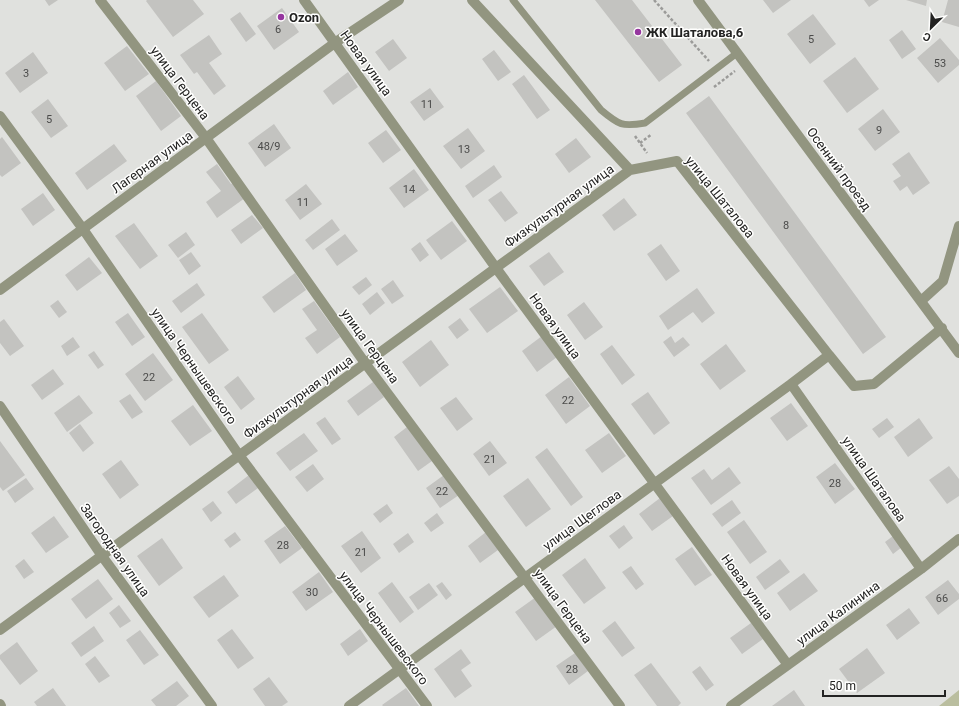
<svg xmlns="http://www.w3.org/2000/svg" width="959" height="706" viewBox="0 0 959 706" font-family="Roboto,sans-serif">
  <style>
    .green { fill: #babe9f }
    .building { fill: #c3c3c0 }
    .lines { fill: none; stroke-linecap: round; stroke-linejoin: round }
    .path { stroke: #9b9b99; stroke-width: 2.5; stroke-dasharray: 3 2; stroke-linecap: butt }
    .lane { stroke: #929580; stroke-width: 7 }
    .street { stroke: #929580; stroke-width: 10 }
    .poi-dot { fill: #96369f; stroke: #fffffe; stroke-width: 1.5 }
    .labels { text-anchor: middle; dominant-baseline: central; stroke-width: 3; stroke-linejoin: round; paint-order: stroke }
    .number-label { font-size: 11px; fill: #4b4b4a }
    .poi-label { font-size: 13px; font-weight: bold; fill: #232322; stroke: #fffffe; text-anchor: start }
    .street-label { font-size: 13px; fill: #232322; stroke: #fffffe }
  </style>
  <rect width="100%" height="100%" fill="#e0e1de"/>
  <path class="green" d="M 959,690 L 959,706 L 939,706 Z"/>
  <path class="building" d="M 45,0 L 58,0 L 49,6 Z
    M 147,0 L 193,0 L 204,14 L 173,37 L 146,1 Z
    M 595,0 L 632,0 L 682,65 L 659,82 Z
    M 763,0 L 791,0 L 773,13 Z
    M 864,0 L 879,0 L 869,7 Z
    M 906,0 L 927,0 L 926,6 Z
    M 948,0 L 959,0 L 959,27 L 942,22 Z
    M 282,8 L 299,32 L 274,50 L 257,26 Z
    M 240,12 L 256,34 L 246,42 L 230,19 Z
    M 813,14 L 836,44 L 810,64 L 787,34 Z
    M 902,30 L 916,49 L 902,59 L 889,40 Z
    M 209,35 L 222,54 L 209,63 L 226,86 L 214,95 L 197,72 L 194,74 L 180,55 Z
    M 940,38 L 959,60 L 959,65 L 938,83 L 917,58 Z
    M 393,39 L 407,58 L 389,71 L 375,52 Z
    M 127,46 L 149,74 L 125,91 L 104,63 Z
    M 494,50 L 511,72 L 498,81 L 482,59 Z
    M 33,52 L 48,73 L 20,93 L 5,73 Z
    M 855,57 L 879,89 L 847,113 L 823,81 Z
    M 348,72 L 358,87 L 333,105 L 323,91 Z
    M 524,75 L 550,110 L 537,119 L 512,84 Z
    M 156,81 L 181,116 L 161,131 L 136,96 Z
    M 430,88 L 444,107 L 424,121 L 410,102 Z
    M 709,96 L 886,337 L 863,354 L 686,113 Z
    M 48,99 L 68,126 L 51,138 L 31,112 Z
    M 883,109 L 900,132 L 875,151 L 858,129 Z
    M 274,124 L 291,148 L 265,167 L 248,143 Z
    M 468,128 L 485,151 L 461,169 L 443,146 Z
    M 386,130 L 401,150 L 383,163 L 368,143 Z
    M 2,137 L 21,163 L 2,177 L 0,175 L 0,139 Z
    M 576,138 L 591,157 L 569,173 L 555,154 Z
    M 114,144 L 127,161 L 87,190 L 75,173 Z
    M 909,152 L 930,183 L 913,195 L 907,186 L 900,191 L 893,181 L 901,176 L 892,164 Z
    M 217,164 L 231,184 L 233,183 L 245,198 L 217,218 L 206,202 L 221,191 L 206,172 Z
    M 494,165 L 502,177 L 473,198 L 465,186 Z
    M 414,169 L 429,190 L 404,208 L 389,188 Z
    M 306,184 L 322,204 L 300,220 L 285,200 Z
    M 501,191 L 518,213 L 505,222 L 488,200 Z
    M 43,193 L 55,210 L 33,226 L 21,209 Z
    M 624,198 L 637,215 L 614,231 L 602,215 Z
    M 252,215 L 263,228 L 241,244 L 231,230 Z
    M 332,219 L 340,230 L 313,250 L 305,240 Z
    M 452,221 L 467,241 L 441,260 L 426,240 Z
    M 134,223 L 158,256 L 140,269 L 115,236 Z
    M 186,232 L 195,245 L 178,258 L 168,245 Z
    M 345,234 L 358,251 L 337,266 L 325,249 Z
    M 420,242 L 429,255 L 420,262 L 411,249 Z
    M 661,244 L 680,271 L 666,281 L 647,254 Z
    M 191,252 L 201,266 L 189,275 L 179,260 Z
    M 549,252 L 564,272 L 544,286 L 529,266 Z
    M 89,257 L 102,273 L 77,291 L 65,275 Z
    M 295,273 L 306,290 L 274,313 L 262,297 Z
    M 366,277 L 372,285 L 359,295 L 352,287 Z
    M 393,280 L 404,296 L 392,304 L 381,289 Z
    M 197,283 L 205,295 L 181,313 L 172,301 Z
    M 500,287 L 518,311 L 487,333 L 469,309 Z
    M 697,288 L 715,313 L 702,323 L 693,312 L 668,330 L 659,316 Z
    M 377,292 L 385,303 L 370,315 L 362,304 Z
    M 58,300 L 67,312 L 59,318 L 50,306 Z
    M 314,301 L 340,337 L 317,354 L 305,338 L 317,330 L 302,309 Z
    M 584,302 L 603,327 L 585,340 L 567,315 Z
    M 128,313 L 145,337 L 132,346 L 115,322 Z
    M 202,313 L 229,350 L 209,364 L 182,327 Z
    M 460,318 L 469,330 L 457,339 L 448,327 Z
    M 4,319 L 24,346 L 10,356 L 0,343 L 0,322 Z
    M 542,336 L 557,357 L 537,372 L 522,351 Z
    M 671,336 L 675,343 L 683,337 L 690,345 L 674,357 L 663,342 Z
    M 73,337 L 80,347 L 67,356 L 61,346 Z
    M 431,340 L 449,365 L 420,387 L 402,362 Z
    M 726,344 L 746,371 L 720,390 L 700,364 Z
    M 612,345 L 635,375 L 622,385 L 600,354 Z
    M 94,351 L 104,365 L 98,369 L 88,355 Z
    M 153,353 L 173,380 L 145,401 L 125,374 Z
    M 53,369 L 64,384 L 42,400 L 31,385 Z
    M 238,376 L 255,399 L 241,410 L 224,387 Z
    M 569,377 L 590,406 L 566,424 L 545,395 Z
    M 373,382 L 384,397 L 358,416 L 347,401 Z
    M 648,392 L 670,423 L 654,435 L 631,404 Z
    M 130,394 L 143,412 L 132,419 L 119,401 Z
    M 79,395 L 93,413 L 67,432 L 54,413 Z
    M 456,397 L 473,419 L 457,431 L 440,408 Z
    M 791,403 L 808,426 L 787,441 L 770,418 Z
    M 193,405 L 212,431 L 190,446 L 171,421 Z
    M 325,417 L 341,439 L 332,445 L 316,423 Z
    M 887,418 L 894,427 L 879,438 L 872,429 Z
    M 919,418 L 933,438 L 908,457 L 894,437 Z
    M 80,424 L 94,443 L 83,452 L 69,433 Z
    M 407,427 L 432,461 L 418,471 L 394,437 Z
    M 304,433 L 318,451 L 290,471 L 276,453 Z
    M 609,433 L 626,456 L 602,473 L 585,450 Z
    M 0,441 L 25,475 L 3,491 L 0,487 Z
    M 490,441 L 507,463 L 489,476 L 473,454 Z
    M 547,448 L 583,497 L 571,506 L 535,457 Z
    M 121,460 L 139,485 L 120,499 L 102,474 Z
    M 835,463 L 855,489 L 835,504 L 816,477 Z
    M 313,464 L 324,479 L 307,492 L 295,477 Z
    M 949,466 L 959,479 L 959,496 L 947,504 L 929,480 Z
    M 729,467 L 741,483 L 711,505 L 691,478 L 704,469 L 712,480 Z
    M 249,475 L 258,488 L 236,504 L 227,492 Z
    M 444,475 L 459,495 L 440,508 L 426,488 Z
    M 26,478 L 34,489 L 15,503 L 7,491 Z
    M 528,478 L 551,509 L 526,527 L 503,496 Z
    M 660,498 L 673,516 L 652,531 L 639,514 Z
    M 732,500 L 741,513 L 722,527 L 712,514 Z
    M 213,501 L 222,513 L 211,522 L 202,509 Z
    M 387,504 L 393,513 L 380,523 L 373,514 Z
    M 437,513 L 444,523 L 431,532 L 424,523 Z
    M 54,516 L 69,537 L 46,553 L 31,533 Z
    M 744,520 L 767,552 L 750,564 L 727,532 Z
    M 624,525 L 633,538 L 619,549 L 609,536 Z
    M 285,526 L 302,548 L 280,564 L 264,541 Z
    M 362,531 L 381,558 L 361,573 L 341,546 Z
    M 235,532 L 241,540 L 230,548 L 224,540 Z
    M 486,532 L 498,550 L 480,563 L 468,546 Z
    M 408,533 L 414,542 L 399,553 L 393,544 Z
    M 893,536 L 902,547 L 893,554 L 885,542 Z
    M 162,538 L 183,568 L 159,586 L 137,556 Z
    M 692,547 L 712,575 L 695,586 L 675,559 Z
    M 585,558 L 606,588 L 584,604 L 562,575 Z
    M 24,559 L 34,572 L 24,579 L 15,566 Z
    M 780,559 L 790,572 L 765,590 L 756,577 Z
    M 631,566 L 644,584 L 636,590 L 622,572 Z
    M 319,572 L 333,592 L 306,611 L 292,592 Z
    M 804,573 L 818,591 L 790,611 L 777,593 Z
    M 224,575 L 239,596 L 209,618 L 193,597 Z
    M 98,579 L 113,599 L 86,619 L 71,599 Z
    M 948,580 L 959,594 L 959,599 L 938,615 L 925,597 Z
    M 392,582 L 414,612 L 400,623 L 378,593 Z
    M 442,582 L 452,595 L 446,600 L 436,586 Z
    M 429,583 L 438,595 L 418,610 L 409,597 Z
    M 536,597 L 557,626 L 536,641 L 515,612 Z
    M 119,605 L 131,621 L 120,628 L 109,613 Z
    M 909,608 L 920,623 L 897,640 L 886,625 Z
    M 615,621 L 635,648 L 622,657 L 602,631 Z
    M 751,623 L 763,639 L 742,654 L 730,638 Z
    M 94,626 L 104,641 L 81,657 L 71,643 Z
    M 232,629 L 254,658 L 238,669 L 217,640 Z
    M 360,629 L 368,641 L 348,656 L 340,644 Z
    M 140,630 L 159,655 L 144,665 L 126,640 Z
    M 17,642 L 38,671 L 20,685 L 0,659 L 0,655 Z
    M 867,648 L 885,673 L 857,693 L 839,669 Z
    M 461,649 L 471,663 L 461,670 L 472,686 L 455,698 L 434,669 Z
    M 575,653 L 588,671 L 569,685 L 556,666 Z
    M 95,656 L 110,676 L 99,683 L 85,664 Z
    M 651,663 L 681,703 L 678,706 L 657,706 L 634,675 Z
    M 700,666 L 714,685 L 706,691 L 692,672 Z
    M 269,677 L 288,702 L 282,706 L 265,706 L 253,689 Z
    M 177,681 L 189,696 L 176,706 L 156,706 L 151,700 Z
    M 53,688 L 66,706 L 37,706 L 34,702 Z
    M 406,688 L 419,706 L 383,706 L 382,705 Z
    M 794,690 L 805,706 L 772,706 Z"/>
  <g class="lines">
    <path class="path" d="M 654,0 L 709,61
      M 714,87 L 735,71
      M 635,136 L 647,153
      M 640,143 L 652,134"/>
    <path class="lane" d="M 513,0 L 601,110 C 619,125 622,127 645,123 L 737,53"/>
    <path class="street" d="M 100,0 L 206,138 L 365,363 L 620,706
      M 304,0 L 496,268 L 788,665
      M 472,0 L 630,170 L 677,161 L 829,355 L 791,384 L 921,569
      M 698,0 L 959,353
      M 0,116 L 83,229 L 239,455 L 427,706
      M 0,290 L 336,42 L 399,0
      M 921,301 L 943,281 L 959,226
      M 829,355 L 854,386 L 874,384 L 942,328
      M 0,406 L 102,556 L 212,706
      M 0,630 L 630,170
      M 0,704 L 1,706
      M 349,706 L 791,384
      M 731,706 L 921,569 L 959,539"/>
  </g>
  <g class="poi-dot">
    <circle cx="281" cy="17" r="4"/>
    <circle cx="638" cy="32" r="4"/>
  </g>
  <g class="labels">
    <g class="number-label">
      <text x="278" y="29">6</text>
      <text x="811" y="39">5</text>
      <text x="940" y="63">53</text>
      <text x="26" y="73">3</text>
      <text x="427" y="104">11</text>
      <text x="49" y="119">5</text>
      <text x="879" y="130">9</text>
      <text x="269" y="146">48/9</text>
      <text x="464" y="149">13</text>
      <text x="409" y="189">14</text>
      <text x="303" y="202">11</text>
      <text x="786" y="225">8</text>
      <text x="149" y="377">22</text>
      <text x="568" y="400">22</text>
      <text x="490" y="459">21</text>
      <text x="835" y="483">28</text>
      <text x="442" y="491">22</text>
      <text x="283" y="545">28</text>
      <text x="361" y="552">21</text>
      <text x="312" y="592">30</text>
      <text x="942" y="598">66</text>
      <text x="572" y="669">28</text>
    </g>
    <g class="poi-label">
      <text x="289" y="17">Ozon</text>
      <text x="646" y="32">ЖК Шаталова,6</text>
    </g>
    <g class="street-label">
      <text transform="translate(366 63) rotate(54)">Новая улица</text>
      <text transform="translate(180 83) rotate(53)">улица Герцена</text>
      <text transform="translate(152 162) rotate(-36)">Лагерная улица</text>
      <text transform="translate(839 169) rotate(54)">Осенний проезд</text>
      <text transform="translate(720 197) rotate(51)">улица Шаталова</text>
      <text transform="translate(559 206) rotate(-36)">Физкультурная улица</text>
      <text transform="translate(555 326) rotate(54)">Новая улица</text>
      <text transform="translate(370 346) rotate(54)">улица Герцена</text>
      <text transform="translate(194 366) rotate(55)">улица Чернышевского</text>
      <text transform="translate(298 397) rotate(-36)">Физкультурная улица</text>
      <text transform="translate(874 479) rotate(55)">улица Шаталова</text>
      <text transform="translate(582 520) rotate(-36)">улица Щеглова</text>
      <text transform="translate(115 550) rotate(55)">Загородная улица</text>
      <text transform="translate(747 587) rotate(54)">Новая улица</text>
      <text transform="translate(563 606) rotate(54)">улица Герцена</text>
      <text transform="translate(838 613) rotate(-36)">улица Калинина</text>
      <text transform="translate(384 628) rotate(53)">улица Чернышевского</text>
    </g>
  </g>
  <g transform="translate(931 28) rotate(204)" stroke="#fffffe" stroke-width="3" paint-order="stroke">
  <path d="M0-3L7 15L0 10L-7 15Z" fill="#232322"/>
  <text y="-6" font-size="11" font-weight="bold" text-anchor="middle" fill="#232322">С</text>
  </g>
  <path d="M823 690v6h122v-6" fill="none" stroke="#232322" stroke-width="2"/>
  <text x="829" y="690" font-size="12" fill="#232322" stroke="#fffffe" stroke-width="3" paint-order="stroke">50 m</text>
</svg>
